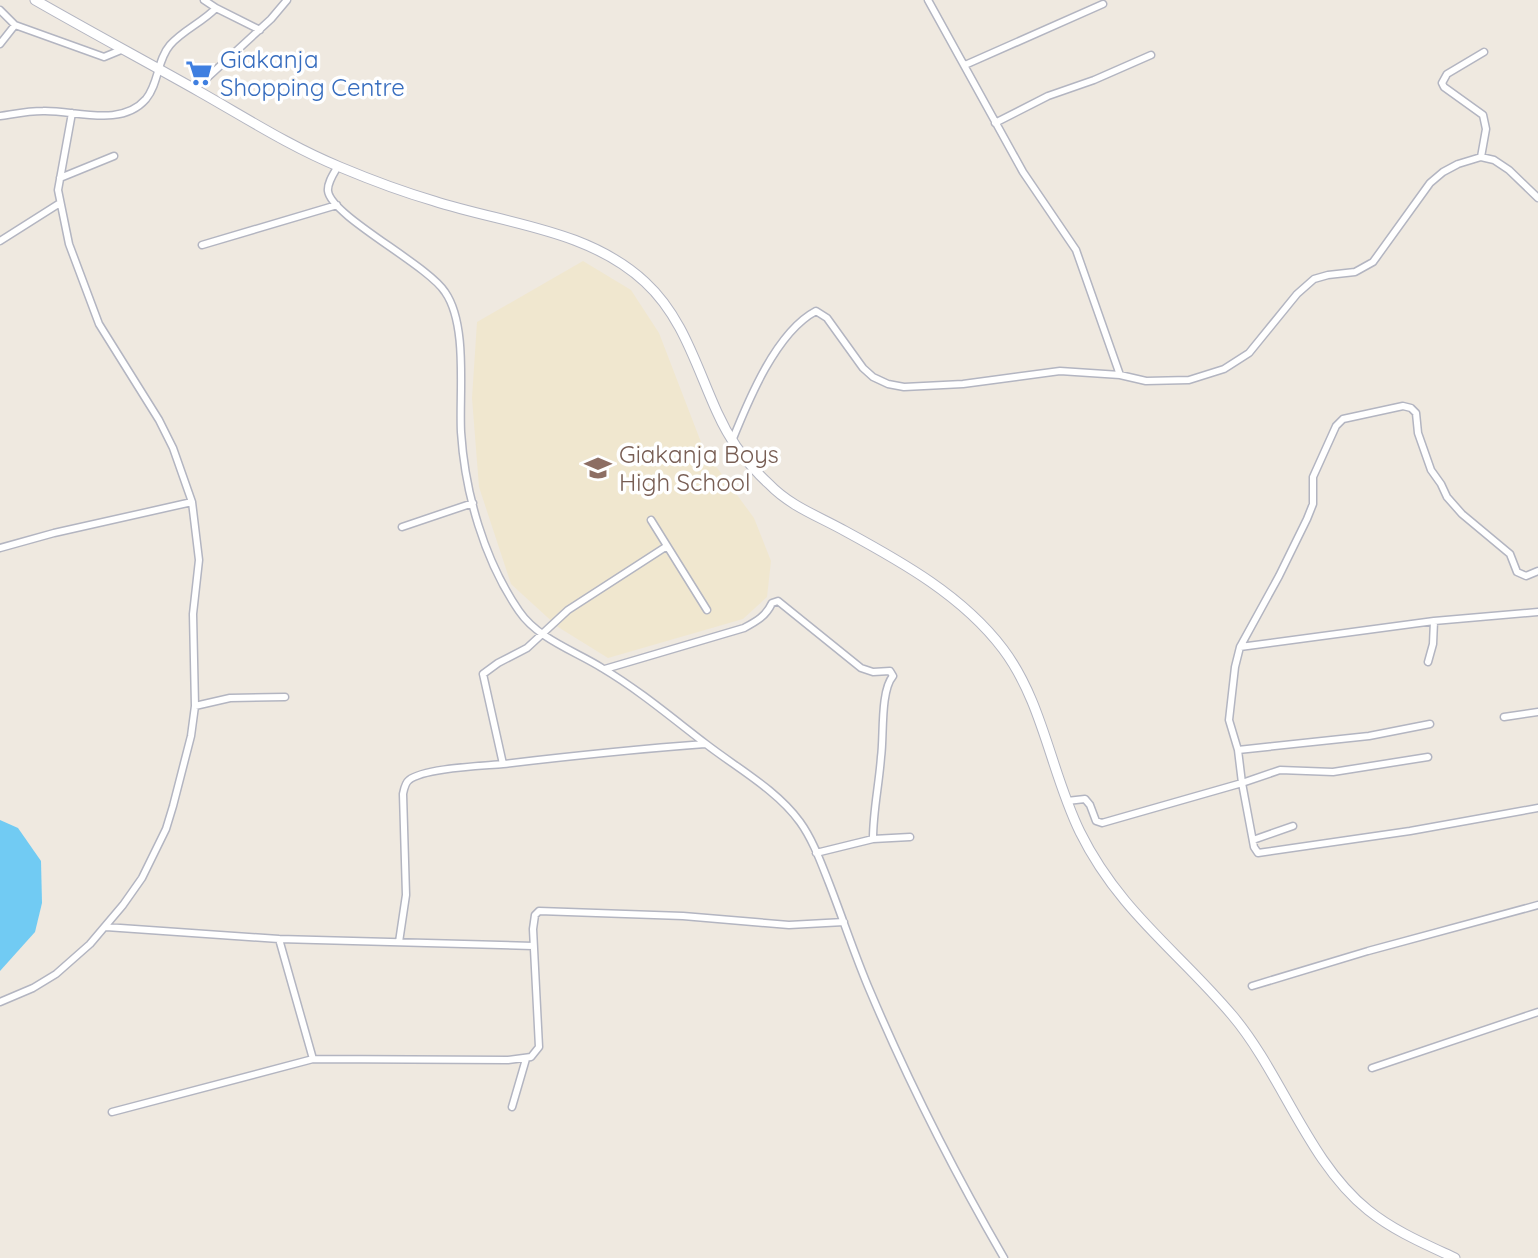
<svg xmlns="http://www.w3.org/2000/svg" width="1538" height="1258" viewBox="0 0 1538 1258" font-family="Quicksand,sans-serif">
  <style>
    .education { fill: #f0e7cf }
    .water { fill: #71cbf3 }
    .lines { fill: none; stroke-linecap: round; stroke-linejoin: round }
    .minor-casing { stroke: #b3b5c1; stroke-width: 9 }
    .secondary-casing { stroke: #b3b5c1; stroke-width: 11 }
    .minor { stroke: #fff; stroke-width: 6 }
    .secondary { stroke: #fff; stroke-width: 9 }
    .labels { text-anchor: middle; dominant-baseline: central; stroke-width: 7; stroke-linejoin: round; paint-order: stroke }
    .shop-label { font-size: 24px; fill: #366cbe; stroke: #fff; text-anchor: start }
    .education-label { font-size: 24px; fill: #785e54; stroke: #fff; text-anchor: start }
  </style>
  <rect width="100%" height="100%" fill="#efe9e0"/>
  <path class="education" d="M 583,261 L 631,290 L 659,333 L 704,450 L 754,518 L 771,561 L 767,597 L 743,619 L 608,658 L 558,627 L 511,584 L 479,487 L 472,398 L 477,322 Z"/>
  <path class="water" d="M 0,820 L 18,828 L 41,861 L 42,903 L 35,932 L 0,971 Z"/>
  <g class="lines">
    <defs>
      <path id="minor" d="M 204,0 L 216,8
        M 928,0 L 1023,172 L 1076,250 L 1120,375
        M 0,10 L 15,25
        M 0,44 L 15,25 L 104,57 L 121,50
        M 965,65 L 1103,4
        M 195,89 L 271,19 L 287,0
        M 0,116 C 14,114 28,111 43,111 C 75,110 121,128 146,99 C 159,83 157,60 170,45 C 183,30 203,22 216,8 L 260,30
        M 995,123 L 1048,96 L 1094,80 L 1151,55
        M 1481,157 L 1486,129 L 1483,115 L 1444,87 L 1442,83 L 1447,74 L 1484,52
        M 338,166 C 334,173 327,183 328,191 C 331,216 428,265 445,292 C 468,325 459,393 461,432 C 465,493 484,560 519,611 C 538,639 575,651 602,668 C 639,690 672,718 706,744 C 737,768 777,790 800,822 C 813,840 821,863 829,883 C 843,919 855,956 870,991 C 909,1083 954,1172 1004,1258
        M 60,178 L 114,156
        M 0,241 L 60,203
        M 202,245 L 337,205
        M 732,441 C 748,401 776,332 816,311 L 827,318 L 863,368 L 873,377 L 888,384 L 904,387 L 963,384 L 1060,371 L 1120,375 L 1146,381 L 1189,380 L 1224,369 L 1249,353 L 1297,294 L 1314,279 L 1328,275 L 1355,272 L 1373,262 L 1430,183 L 1443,172 L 1458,164 L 1481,157 L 1494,160 L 1509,170 L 1538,198
        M 651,520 L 707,610
        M 402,527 L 473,503
        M 0,548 L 54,533 L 192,502
        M 1538,571 L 1526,576 L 1517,572 L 1510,554 L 1462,514 L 1447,497 L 1441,484 L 1431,470 L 1418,433 L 1416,413 L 1411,408 L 1403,406 L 1343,419 L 1336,426 L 1313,477 L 1313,504 L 1307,519 L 1279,576 L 1240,647 L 1235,667 L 1229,720 L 1238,750 L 1242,783 L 1254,847 L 1258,853 L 1410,831 L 1538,808
        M 1240,647 L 1434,621 L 1538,612
        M 1428,662 L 1433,644 L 1434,621
        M 605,669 L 744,628 C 757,621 766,616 772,603 L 778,601 L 861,668 L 873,672 L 890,671 L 893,676 C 880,691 884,737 881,757 C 879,785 873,811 873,839
        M 195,706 L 230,698 L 285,697
        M 1504,717 L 1538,712
        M 1238,750 L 1369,736 L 1430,724
        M 503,764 L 483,674 L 498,663 L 527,648 L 568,610 L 667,546
        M 1067,801 L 1085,799 L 1090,805 L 1096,821 L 1102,823 L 1242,783 L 1280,770 L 1333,772 L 1428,757
        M 1253,840 L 1293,826
        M 816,853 L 873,839 L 910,837
        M 106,927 L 279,939 L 533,946
        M 279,939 L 313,1059
        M 399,942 L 406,895 L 403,794 C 404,789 405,783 409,780 C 424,768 483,766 503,764 C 571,756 638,749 705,744
        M 1252,986 L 1368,951 L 1538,905
        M 0,1002 L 33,988 L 56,974 L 90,944 L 123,905 L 142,878 L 166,829 L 173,806 L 191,736 L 195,706 L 193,614 L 199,560 L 192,502 L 173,448 L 159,420 L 99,324 L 69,244 L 58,190 L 72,113
        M 1372,1068 L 1538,1012
        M 512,1107 L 526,1059
        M 112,1112 L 313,1059 L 508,1060 L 531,1057 L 539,1047 L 533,929 L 535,915 L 539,911 L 683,916 L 789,925 L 844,922"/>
      <path id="secondary" d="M 35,0 C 89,31 145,61 200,92 C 246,118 291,147 340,167 C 371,180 403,192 434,201 C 505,224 588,229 645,282 C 683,317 696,366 717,412 C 729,439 747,464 769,484 C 790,506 818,516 845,531 C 902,562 963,596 1003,649 C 1043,702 1051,773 1080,832 C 1119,911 1178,951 1232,1015 C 1282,1074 1308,1162 1368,1210 C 1394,1231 1425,1244 1455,1258"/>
    </defs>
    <use href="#minor" class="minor-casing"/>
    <use href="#secondary" class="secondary-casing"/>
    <use href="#minor" class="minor"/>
    <use href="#secondary" class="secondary"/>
  </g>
  <defs>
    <symbol id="supermarket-bare" viewBox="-9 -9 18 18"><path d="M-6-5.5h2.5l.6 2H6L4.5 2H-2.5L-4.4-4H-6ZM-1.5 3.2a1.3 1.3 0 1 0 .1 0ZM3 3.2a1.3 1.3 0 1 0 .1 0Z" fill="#3f7fe0" stroke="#fff" stroke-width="2.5" paint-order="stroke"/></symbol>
    <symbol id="school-bare" viewBox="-9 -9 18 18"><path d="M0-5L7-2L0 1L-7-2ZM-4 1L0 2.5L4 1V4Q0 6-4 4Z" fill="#8d6e63" stroke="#fff" stroke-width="2.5" paint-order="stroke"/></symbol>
  </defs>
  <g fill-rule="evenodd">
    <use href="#supermarket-bare" x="180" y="54" width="38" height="38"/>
    <use href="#school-bare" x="579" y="449" width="38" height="38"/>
  </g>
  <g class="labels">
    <g class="shop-label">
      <text x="220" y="59">Giakanja<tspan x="220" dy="28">Shopping Centre</tspan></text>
    </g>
    <g class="education-label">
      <text x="619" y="454">Giakanja Boys<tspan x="619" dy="28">High School</tspan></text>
    </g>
  </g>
</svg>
